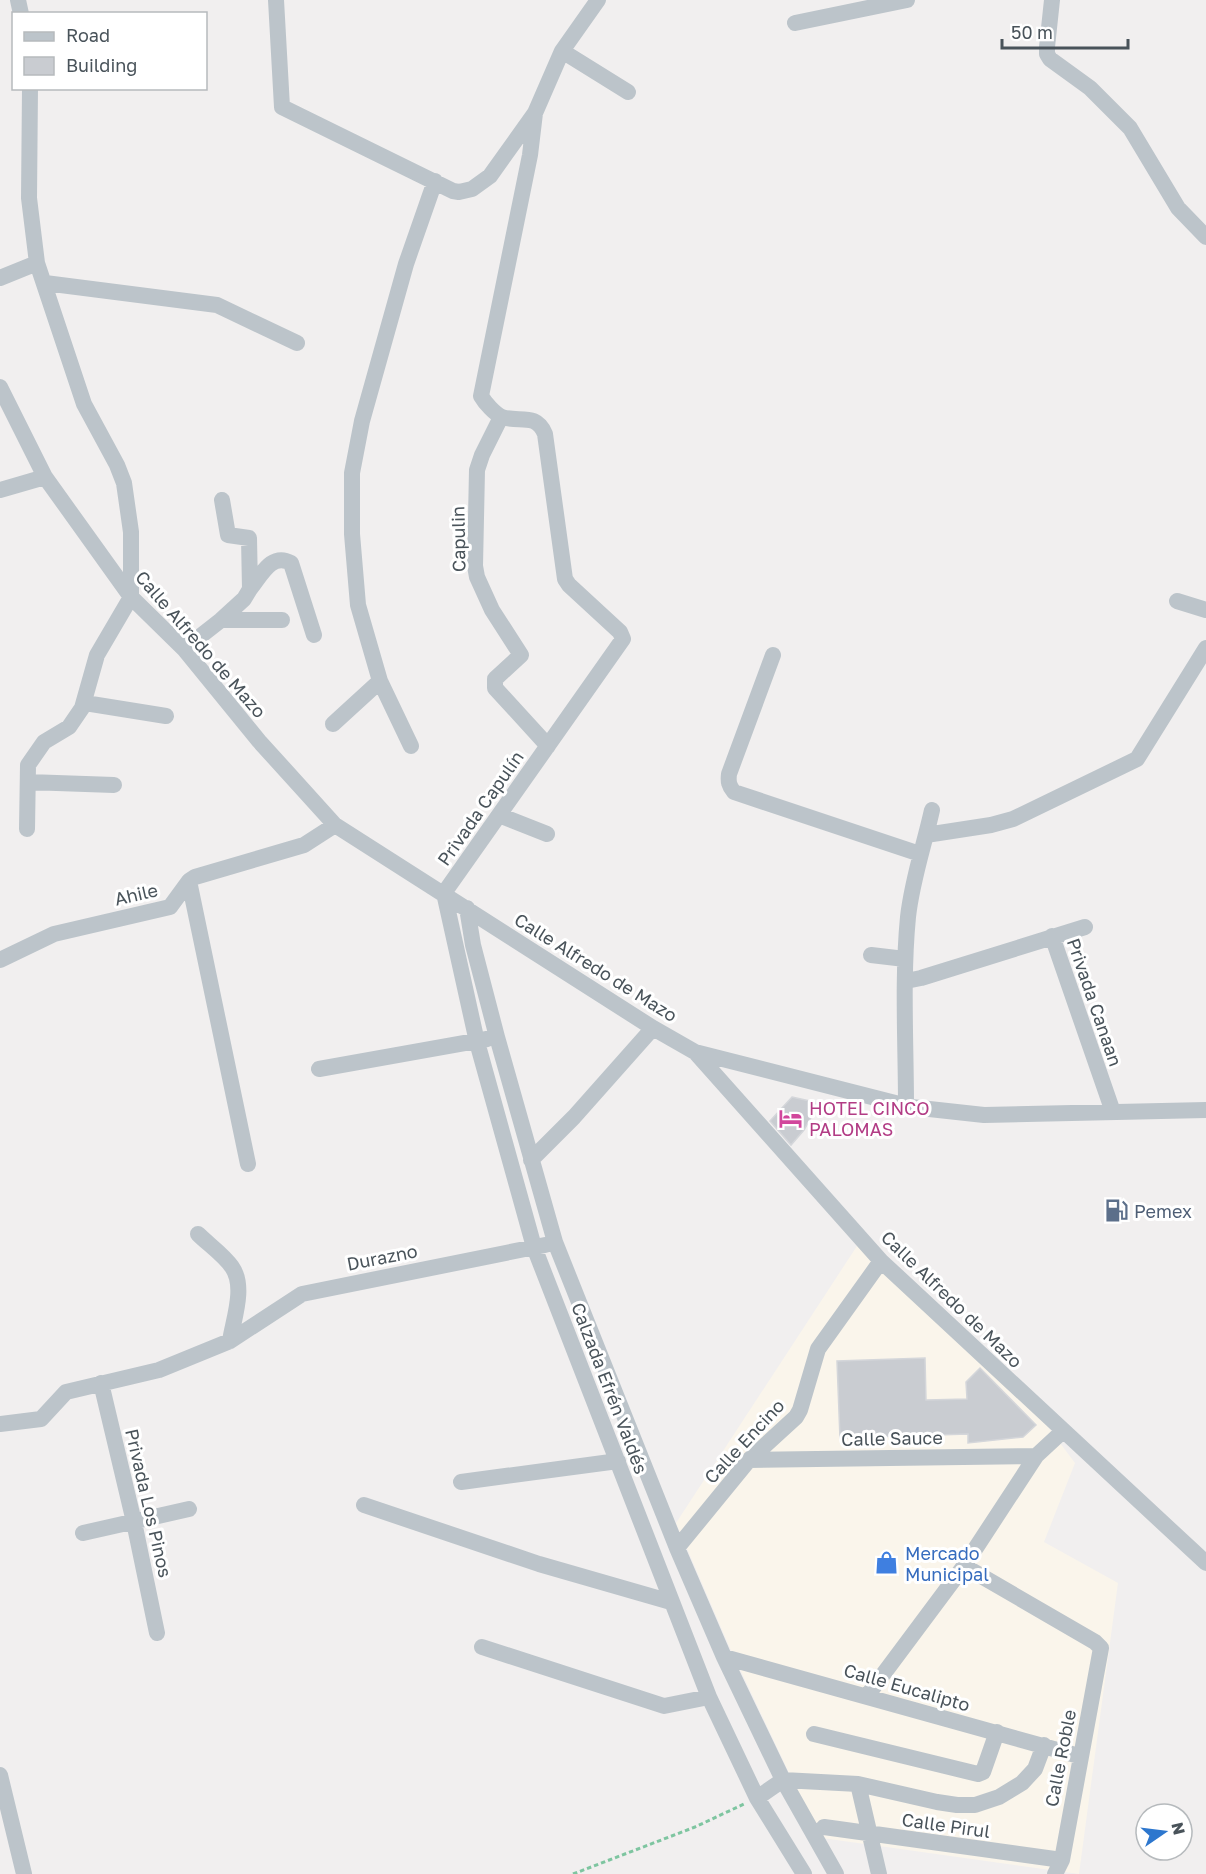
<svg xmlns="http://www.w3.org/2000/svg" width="1206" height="1874" viewBox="0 0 1206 1874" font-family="'Golos Text',sans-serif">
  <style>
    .commercial { fill: #faf5eb }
    .building { fill: #c9ccd1; stroke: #d4d6da; stroke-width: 1.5 }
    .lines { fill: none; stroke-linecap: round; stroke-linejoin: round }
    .path { stroke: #7ec5a0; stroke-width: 3; stroke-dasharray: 4.5 3; stroke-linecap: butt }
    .minor { stroke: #bcc4ca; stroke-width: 16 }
    .labels { text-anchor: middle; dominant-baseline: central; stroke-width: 6; stroke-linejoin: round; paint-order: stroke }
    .street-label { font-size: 18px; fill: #49535a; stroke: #fff }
    .hotel-label { font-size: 18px; fill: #b23c85; stroke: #fff; text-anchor: start }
    .service-label { font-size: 18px; fill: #4e5e75; stroke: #fff; text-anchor: start }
    .shop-label { font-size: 18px; fill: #366cbe; stroke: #fff; text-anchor: start }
  </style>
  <rect width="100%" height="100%" fill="#f1efef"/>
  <path class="commercial" d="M 857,1246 L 1045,1423 L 1075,1463 L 1044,1542 L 1118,1583 L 1079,1874 L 822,1838 L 800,1796 L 729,1646 L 676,1523 Z"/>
  <path class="building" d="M 792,1097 L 819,1103 L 804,1130 L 791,1145 L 770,1121 Z
    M 925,1358 L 926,1400 L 967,1399 L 966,1382 L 980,1368 L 1036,1425 L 1023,1437 L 968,1443 L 968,1434 L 840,1438 L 837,1361 Z"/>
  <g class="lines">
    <path class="path" d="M 573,1874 L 695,1827 L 744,1804"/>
    <path class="minor" d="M 18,0 L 21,14
      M 276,0 L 282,107 L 453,191 L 459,192 L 472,189 L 490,176 L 535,113 L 562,51 L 598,0
      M 1052,0 L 1047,47 L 1047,54 L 1050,59 L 1090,88 L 1130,128 L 1178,208 L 1206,237
      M 795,23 L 907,0
      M 562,51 L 628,92
      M 0,278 L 37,263
      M 45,283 L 217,305 L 297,343
      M 0,387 L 45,477 L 131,597 L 184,649 L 259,741 L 335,825 L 653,1028 L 695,1052 L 881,1261 L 1206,1563
      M 501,417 L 482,455 L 477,470 L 475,566 L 477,577 L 492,610 L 521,655 L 495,679 L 495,688 L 548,746
      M 0,490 L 45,477
      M 250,589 C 261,576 271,552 291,563 L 314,635
      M 1177,601 L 1206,610
      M 221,620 L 244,599 L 250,589 L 249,538 L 228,535 L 222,500
      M 184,649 L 221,620 L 282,620
      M 773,655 L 729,774 C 728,782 729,786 734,792 L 920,854
      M 85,703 L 166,716
      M 333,724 L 380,681
      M 411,746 L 380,681 L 358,605 L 352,534 L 352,473 L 362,421 L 406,264 L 435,181
      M 28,782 L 114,785
      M 499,815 L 547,834
      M 27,829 L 28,765 L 44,742 L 69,727 L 82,708 L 97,655 L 131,597 L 131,532 L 124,483 L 117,465 L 84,404 L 37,263 L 29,198 L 30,88
      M 926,835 L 991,825 L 1013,819 L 1137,759 L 1206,648
      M 189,881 L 248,1164
      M 444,893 L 477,1042 L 534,1247 L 709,1697 L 757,1798 L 804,1874
      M 444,893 L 623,639 L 620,632 L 569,585 L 565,579 L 545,434 C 536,412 519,423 502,417 C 495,414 485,403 481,396 L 530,155 L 535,113
      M 467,908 L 473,945 L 497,1037 L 555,1242 L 677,1548 L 724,1657 L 783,1780 L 836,1874
      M 1052,936 L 1113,1112
      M 871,955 L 905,959
      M 0,960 L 54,934 L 170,907 L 189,881 L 195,877 L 304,845 L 335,825
      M 906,981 L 921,978 L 1085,927
      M 695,1052 L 911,1107 L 984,1115 L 1206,1110
      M 319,1069 L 487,1039
      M 906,1106 C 906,1044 902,979 908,917 C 912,880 924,846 932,810
      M 531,1160 L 574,1117 L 653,1028
      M 198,1234 C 208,1244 224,1255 232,1267 C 246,1287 233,1320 230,1341
      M 101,1383 L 134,1522 L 157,1633
      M 0,1424 L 41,1419 L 66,1392 L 159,1370 L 230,1341 L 302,1294 L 545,1245
      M 749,1460 L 1036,1456
      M 461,1482 L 618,1461
      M 364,1505 L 539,1564 L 671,1602
      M 83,1533 L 189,1509
      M 677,1548 L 749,1460 L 796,1417 L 800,1410 L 818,1349 L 881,1261
      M 964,1566 L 1095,1642 L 1101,1648 L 1062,1860 L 1055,1874
      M 482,1647 L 664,1706 L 709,1697
      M 724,1657 L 1079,1756
      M 867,1696 L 964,1566 L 1036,1456 L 1063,1431
      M 814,1734 L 978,1774 L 983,1772 L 997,1732
      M 0,1775 L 24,1874
      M 858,1784 L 879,1874
      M 757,1798 L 783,1780 L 858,1784 L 937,1802 L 957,1805 L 975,1805 L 999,1797 L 1022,1783 L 1035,1769 L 1044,1745
      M 824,1827 L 1062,1860"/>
  </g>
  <defs>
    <symbol id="hotel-bare" viewBox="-9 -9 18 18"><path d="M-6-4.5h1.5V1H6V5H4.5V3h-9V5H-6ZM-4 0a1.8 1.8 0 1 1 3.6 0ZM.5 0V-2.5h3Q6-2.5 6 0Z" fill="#d1479c" stroke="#fff" stroke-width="2.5" paint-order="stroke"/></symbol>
    <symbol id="fuel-bare" viewBox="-9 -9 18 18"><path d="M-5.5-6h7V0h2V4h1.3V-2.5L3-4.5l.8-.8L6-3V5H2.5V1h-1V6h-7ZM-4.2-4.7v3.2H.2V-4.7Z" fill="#5c6f8a" stroke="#fff" stroke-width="2.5" paint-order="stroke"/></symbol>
    <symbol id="shop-bare" viewBox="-9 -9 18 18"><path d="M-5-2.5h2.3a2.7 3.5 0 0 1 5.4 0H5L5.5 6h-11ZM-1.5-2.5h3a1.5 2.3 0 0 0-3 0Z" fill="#3f7fe0" stroke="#fff" stroke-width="2.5" paint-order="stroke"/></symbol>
  </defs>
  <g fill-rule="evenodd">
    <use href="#hotel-bare" x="774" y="1102" width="33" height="33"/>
    <use href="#fuel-bare" x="1100" y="1194" width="33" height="33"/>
    <use href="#shop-bare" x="870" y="1546" width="33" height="33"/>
  </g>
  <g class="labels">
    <g class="street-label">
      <text transform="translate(458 539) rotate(-91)">Capulin</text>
      <text transform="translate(201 644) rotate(49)">Calle Alfredo de Mazo</text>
      <text transform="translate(480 808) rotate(-55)">Privada Capulín</text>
      <text transform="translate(136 894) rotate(-13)">Ahile</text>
      <text transform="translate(596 967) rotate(32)">Calle Alfredo de Mazo</text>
      <text transform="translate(1095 1002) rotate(71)">Privada Canaan</text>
      <text transform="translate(382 1257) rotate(-11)">Durazno</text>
      <text transform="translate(952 1299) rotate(44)">Calle Alfredo de Mazo</text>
      <text transform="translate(610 1388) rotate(69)">Calzada Efrén Valdés</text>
      <text transform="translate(892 1438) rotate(-1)">Calle Sauce</text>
      <text transform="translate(744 1441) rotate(-47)">Calle Encino</text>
      <text transform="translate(149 1503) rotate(77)">Privada Los Pinos</text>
      <text transform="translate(907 1687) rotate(16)">Calle Eucalipto</text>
      <text transform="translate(1060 1758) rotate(-79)">Calle Roble</text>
      <text transform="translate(946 1825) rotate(8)">Calle Pirul</text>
    </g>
    <g class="hotel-label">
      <text x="809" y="1108">HOTEL CINCO<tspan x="809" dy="21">PALOMAS</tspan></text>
    </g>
    <g class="service-label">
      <text x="1134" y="1211">Pemex</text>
    </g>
    <g class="shop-label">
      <text x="905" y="1553">Mercado<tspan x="905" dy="21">Municipal</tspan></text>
    </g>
  </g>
  <rect x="12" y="12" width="195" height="78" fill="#ffffff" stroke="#b6babd" stroke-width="1.5"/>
  <rect x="24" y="32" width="30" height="9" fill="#bcc4ca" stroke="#b6babd" stroke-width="1.5"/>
  <text x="66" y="42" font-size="18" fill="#49535a">Road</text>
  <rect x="24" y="57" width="30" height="18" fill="#c9ccd1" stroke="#b6babd" stroke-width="1.5"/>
  <text x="66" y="72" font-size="18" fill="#49535a">Building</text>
  <g transform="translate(1164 1832) rotate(76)"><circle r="28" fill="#ffffff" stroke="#b6babd" stroke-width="1.5"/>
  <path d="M0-4.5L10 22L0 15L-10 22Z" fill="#2d77ce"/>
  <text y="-9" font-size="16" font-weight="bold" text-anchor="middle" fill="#49535a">N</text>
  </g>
  <path d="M1002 39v9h126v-9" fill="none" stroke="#49535a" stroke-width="3"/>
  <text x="1011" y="39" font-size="18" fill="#49535a" stroke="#ffffff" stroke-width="4.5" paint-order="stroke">50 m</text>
</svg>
